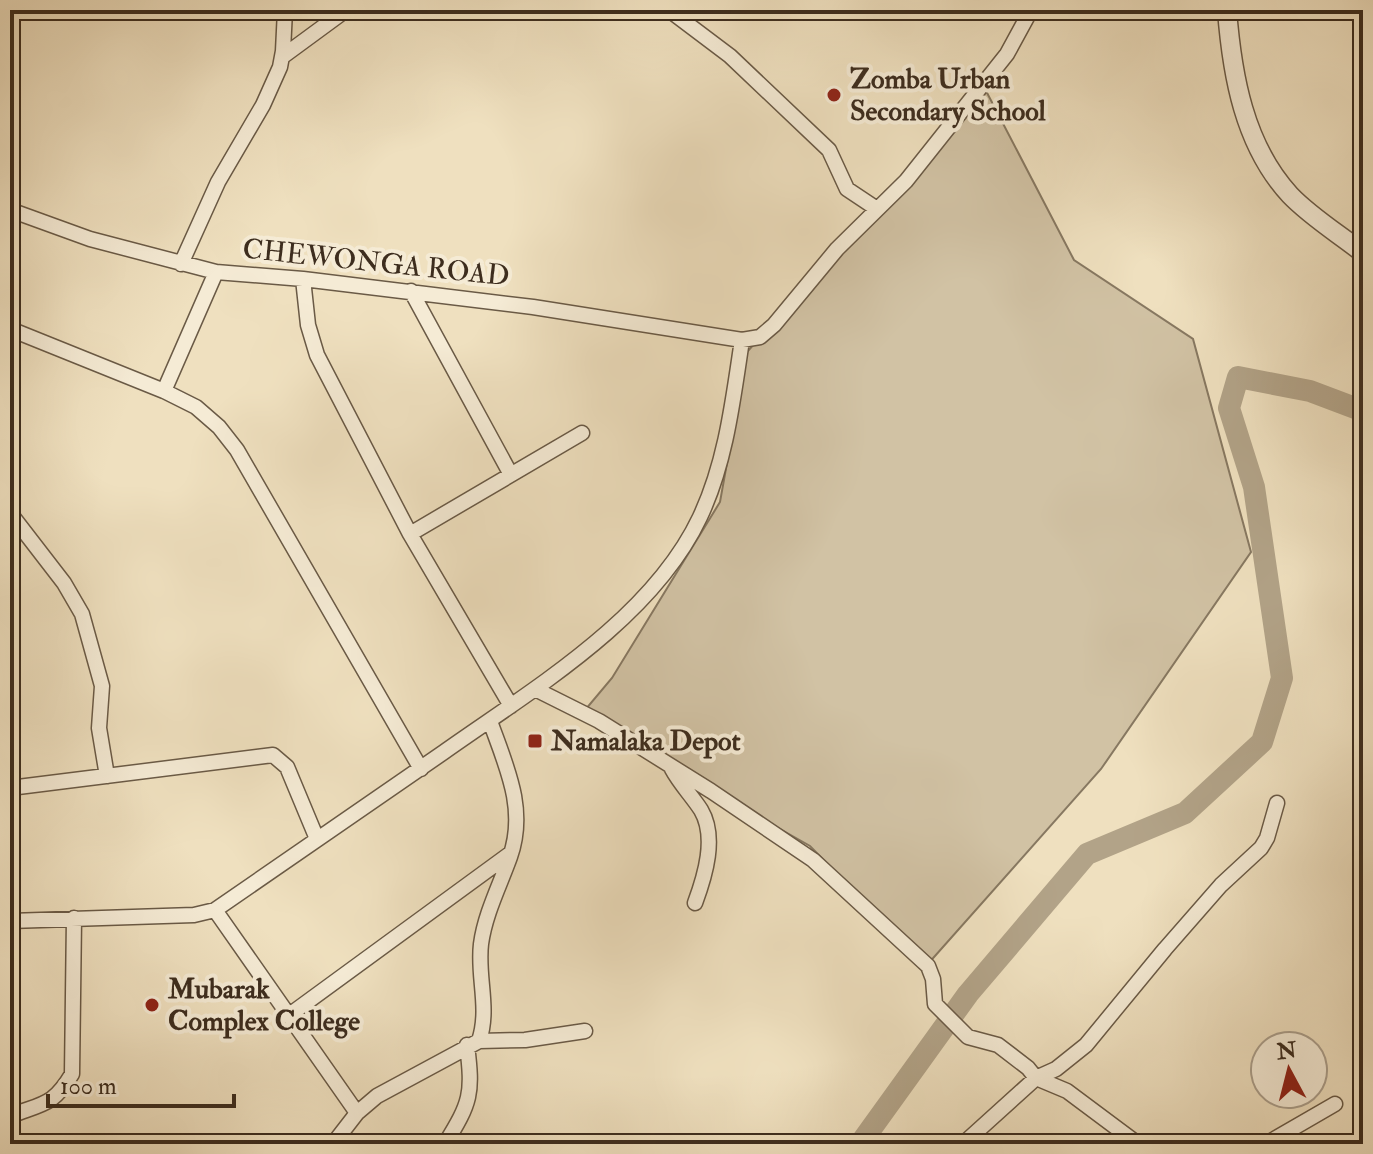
<svg xmlns="http://www.w3.org/2000/svg" width="1373" height="1154" viewBox="0 0 1373 1154" font-family="'IM FELL Double Pica',serif">
  <style>
    .green { fill: #d1c2a4; stroke: #877861; stroke-width: 2 }
    .lines { fill: none; stroke-linecap: round; stroke-linejoin: round }
    .river { stroke: #b2a388; stroke-width: 22 }
    .minor-casing { stroke: #6a5a46; stroke-width: 17 }
    .tertiary-casing { stroke: #6a5a46; stroke-width: 21 }
    .minor { stroke: #f5ebd5; stroke-width: 14 }
    .tertiary { stroke: #f5ebd5; stroke-width: 18 }
    .poi-dot { fill: #8f2418; stroke: #f5ebd5; stroke-width: 3 }
    .labels { text-anchor: middle; dominant-baseline: central; stroke-width: 8; stroke-linejoin: round; paint-order: stroke }
    .poi-label { font-size: 28px; font-weight: bold; fill: #3d2d1e; stroke: #f5ebd5; text-anchor: start }
    .street-label { font-size: 28px; fill: #3d2d1e; stroke: #f5ebd5 }
  </style>
  <rect width="100%" height="100%" fill="#efe0bf"/>
  <filter id="stains"><feTurbulence type="fractalNoise" baseFrequency=".0025" numOctaves="4"/><feColorMatrix values="0 0 0 0 .2 0 0 0 0 .09 0 0 0 0 .02 0 0 0 .5 -.17"/></filter>
  <radialGradient id="worn" r=".72"><stop offset=".6" stop-color="#630" stop-opacity="0"/><stop offset="1" stop-color="#630" stop-opacity=".3"/></radialGradient>
  <path class="green" d="M 984,87 L 1074,260 L 1193,339 L 1251,552 L 1101,769 L 927,965 L 810,846 L 580,716 L 612,678 L 720,502 L 747,352 Z"/>
  <g class="lines">
    <path class="river" d="M 860,1144 L 968,994 L 1087,854 L 1185,813 L 1262,742 L 1282,678 L 1254,487 L 1229,408 L 1238,377 L 1310,391 L 1363,411"/>
    <defs>
      <path id="minor" d="M 669,10 L 730,56 L 829,150 L 847,189 L 877,209
        M 282,57 L 346,10
        M 10,210 L 90,239 L 216,272 L 303,279 L 533,307 L 742,340 L 760,337 L 774,325 L 837,249 L 906,181 L 1007,54 L 1031,10
        M 181,264 L 218,182 L 263,105 L 280,67 L 283,51 L 285,10
        M 303,279 L 308,325 L 317,355 L 410,534 L 511,706
        M 411,291 L 510,473
        M 10,329 L 164,391 L 196,407 L 219,427 L 237,450 L 421,769
        M 164,391 L 216,272
        M 10,513 L 64,583 L 82,614 L 102,686 L 99,728 L 107,776
        M 410,534 L 582,433
        M 537,690 L 599,721 L 711,791 L 813,860 L 928,966 L 933,979 L 935,1004 L 968,1037 L 998,1045 L 1028,1068 L 1036,1078 L 1067,1091 L 1138,1144
        M 672,769 C 680,784 692,796 701,810 C 717,837 705,876 695,903
        M 10,788 L 273,755 L 287,767 L 317,839
        M 215,910 L 357,1113
        M 10,921 L 194,915 L 215,910 C 291,857 368,805 444,752 C 533,689 652,619 700,517 C 726,462 733,400 742,340
        M 288,1016 L 511,853
        M 479,1041 L 525,1040 L 585,1031
        M 10,1116 C 43,1103 53,1106 72,1074 L 74,918
        M 333,1144 L 357,1113 L 377,1096 L 479,1041 C 490,1008 477,977 481,944 C 485,914 500,885 510,857 C 527,809 506,766 490,721
        M 445,1144 C 471,1102 473,1094 467,1045
        M 963,1144 L 1036,1078 L 1056,1069 L 1086,1045 L 1165,949 L 1221,885 L 1261,848 L 1267,838 L 1277,803
        M 1266,1144 L 1335,1104"/>
      <path id="tertiary" d="M 1227,10 C 1232,75 1244,145 1290,195 C 1311,217 1339,234 1363,253"/>
    </defs>
    <use href="#minor" class="minor-casing"/>
    <use href="#tertiary" class="tertiary-casing"/>
    <use href="#minor" class="minor"/>
    <use href="#tertiary" class="tertiary"/>
  </g>
  <g class="poi-dot">
    <circle cx="834" cy="95" r="8"/>
    <rect x="527" y="733" width="16" height="16" rx="4"/>
    <circle cx="152" cy="1005" r="8"/>
  </g>
  <g class="labels">
    <g class="poi-label">
      <text x="850" y="79">Zomba Urban<tspan x="850" dy="32">Secondary School</tspan></text>
      <text x="551" y="741">Namalaka Depot</text>
      <text x="168" y="989">Mubarak<tspan x="168" dy="32">Complex College</tspan></text>
    </g>
    <g class="street-label">
      <text transform="translate(376 263) rotate(6)">CHEWONGA ROAD</text>
    </g>
  </g>
  <rect width="1373" height="1154" fill="none" stroke="#efe0bf" stroke-width="40"/>
  <rect x="12" y="12" width="1349" height="1130" fill="none" stroke="#3d2d1e" stroke-width="4"/>
  <rect x="20" y="20" width="1333" height="1114" fill="none" stroke="#3d2d1e" stroke-width="2"/>
  <g transform="translate(1289 1070) rotate(353)"><circle r="38" fill="#f5ebd5" stroke="#ab9f8c" stroke-width="2"/>
  <path d="M0-6L14 30L0 20L-14 30Z" fill="#8f2418"/>
  <text y="-12" font-size="22" font-weight="bold" text-anchor="middle" fill="#3d2d1e">N</text>
  </g>
  <path d="M48 1094v12h186v-12" fill="none" stroke="#3d2d1e" stroke-width="4"/>
  <text x="60" y="1094" font-size="24" fill="#3d2d1e" stroke="#f5ebd5" stroke-width="6" paint-order="stroke">100 m</text>
  <rect width="100%" height="100%" filter="url(#stains)"/>
  <rect width="100%" height="100%" fill="url(#worn)"/>
</svg>
